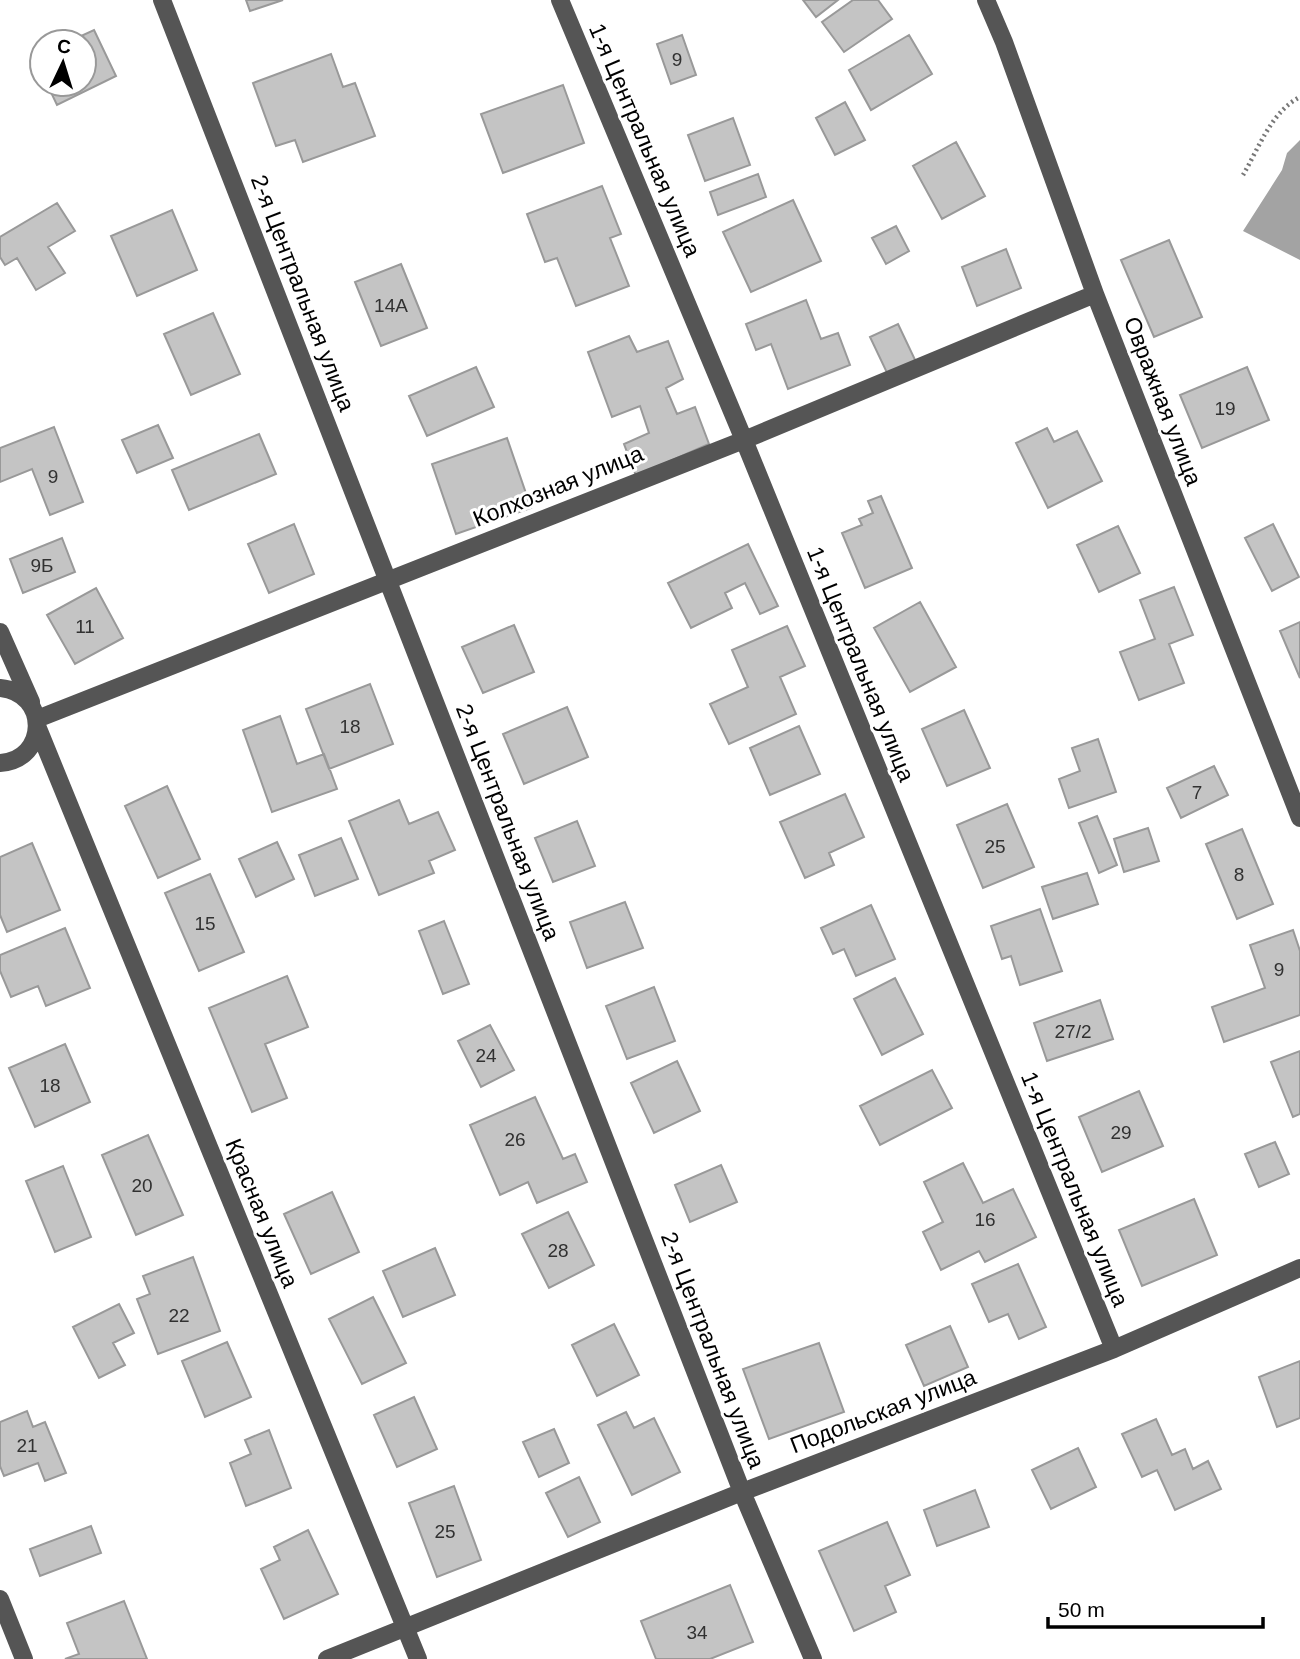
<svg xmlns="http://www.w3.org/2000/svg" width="1300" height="1659" viewBox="0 0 1300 1659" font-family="Helvetica,sans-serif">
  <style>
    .water { fill: #a3a3a3 }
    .building { fill: #c4c4c4; stroke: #999; stroke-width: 2 }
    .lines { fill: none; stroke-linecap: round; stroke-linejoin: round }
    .path { stroke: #777; stroke-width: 4.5; stroke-dasharray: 2 3.5; stroke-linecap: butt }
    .minor { stroke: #555; stroke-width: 18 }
    .labels { text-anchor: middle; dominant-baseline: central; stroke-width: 6; stroke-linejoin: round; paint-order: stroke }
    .number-label { font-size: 19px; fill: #313131 }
    .street-label { font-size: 23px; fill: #000; stroke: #fff }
  </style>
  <rect width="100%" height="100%" fill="#fff"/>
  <path class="water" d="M 1300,140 L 1300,260 L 1243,231 L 1282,170 L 1287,153 Z"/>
  <path class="building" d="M 246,0 L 283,0 L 250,11 Z
    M 803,0 L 838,0 L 816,17 Z
    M 853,0 L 878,0 L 892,19 L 844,52 L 822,22 Z
    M 94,30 L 116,76 L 57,105 L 47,84 L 84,84 L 84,42 L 68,42 Z
    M 682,35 L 696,75 L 671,84 L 657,44 Z
    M 909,35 L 932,74 L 871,110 L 849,70 Z
    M 331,54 L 343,87 L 355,83 L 375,136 L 303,162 L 295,140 L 276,146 L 253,83 Z
    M 563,85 L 584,143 L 503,173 L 481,114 Z
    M 845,102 L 865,140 L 835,155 L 816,118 Z
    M 733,118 L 750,165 L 705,181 L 688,135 Z
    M 956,142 L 985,196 L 942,219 L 913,166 Z
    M 758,174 L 766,197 L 718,215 L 710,192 Z
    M 602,186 L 621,234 L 610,238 L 629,286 L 576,306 L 557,258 L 545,262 L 527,214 Z
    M 793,200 L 821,261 L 751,292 L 723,232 Z
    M 57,203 L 75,231 L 48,247 L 65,273 L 36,290 L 17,258 L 5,265 L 0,257 L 0,237 Z
    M 172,210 L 197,270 L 137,296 L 111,236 Z
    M 896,226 L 909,251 L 886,264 L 872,238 Z
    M 1169,240 L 1202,317 L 1154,337 L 1121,260 Z
    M 1006,249 L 1021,288 L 977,306 L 962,267 Z
    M 401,264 L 427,328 L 381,346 L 355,282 Z
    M 806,300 L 821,339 L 838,333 L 850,365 L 788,389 L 771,344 L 756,350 L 746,324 Z
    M 213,313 L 240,374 L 191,395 L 164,334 Z
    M 898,324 L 917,364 L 889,377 L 870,337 Z
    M 629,336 L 637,352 L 668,341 L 683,379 L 666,388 L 677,414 L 695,407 L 709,444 L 636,476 L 624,444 L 649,433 L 640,406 L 612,417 L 588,352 Z
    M 476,367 L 494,407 L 427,436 L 409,396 Z
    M 1247,367 L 1269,420 L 1202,448 L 1180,395 Z
    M 158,425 L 173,458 L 137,473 L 122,440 Z
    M 54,427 L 83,502 L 50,515 L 32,469 L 0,482 L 0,448 Z
    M 1047,428 L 1054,442 L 1077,431 L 1102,481 L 1048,508 L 1016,443 Z
    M 259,434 L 276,474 L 189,510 L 172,470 Z
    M 507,438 L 531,508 L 456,534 L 432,464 Z
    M 881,496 L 912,568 L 865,588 L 842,533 L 862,525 L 859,519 L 873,513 L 868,501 Z
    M 294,524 L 314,574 L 269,593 L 248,544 Z
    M 1273,524 L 1299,577 L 1272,591 L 1245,538 Z
    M 1118,526 L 1140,573 L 1099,592 L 1077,545 Z
    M 62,538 L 75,572 L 23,593 L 10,559 Z
    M 748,544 L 778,606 L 760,614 L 745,583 L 725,593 L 732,608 L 691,628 L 668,583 Z
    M 1174,587 L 1193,635 L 1169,644 L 1184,683 L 1139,700 L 1120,652 L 1155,639 L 1140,600 Z
    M 96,588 L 123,638 L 75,664 L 47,615 Z
    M 920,602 L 956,667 L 910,692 L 874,628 Z
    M 1300,622 L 1300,678 L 1280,631 Z
    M 514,625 L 534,672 L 483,693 L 462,647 Z
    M 787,626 L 805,666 L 780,677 L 796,714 L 729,744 L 710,704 L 748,687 L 732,650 Z
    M 370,684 L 393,744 L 329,769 L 306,709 Z
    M 567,707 L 588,757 L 524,784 L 503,734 Z
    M 964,710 L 990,768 L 947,786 L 922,729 Z
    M 280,716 L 297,764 L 324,754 L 337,789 L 272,812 L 243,730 Z
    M 799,726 L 820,774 L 770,795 L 750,748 Z
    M 1098,739 L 1116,792 L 1069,808 L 1059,779 L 1080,771 L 1072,748 Z
    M 1214,766 L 1228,795 L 1181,818 L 1167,788 Z
    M 167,786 L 200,859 L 158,878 L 125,806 Z
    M 845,794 L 864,837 L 829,853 L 834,865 L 805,878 L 780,822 Z
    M 399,800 L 409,824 L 438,812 L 455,850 L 429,861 L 434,873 L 379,895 L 349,821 Z
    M 1007,804 L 1034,867 L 983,888 L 957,825 Z
    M 1097,816 L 1117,865 L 1099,873 L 1079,823 Z
    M 577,821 L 595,866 L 553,882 L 535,838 Z
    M 1148,828 L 1159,861 L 1124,872 L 1114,839 Z
    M 1242,829 L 1273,904 L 1237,919 L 1206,844 Z
    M 341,838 L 358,879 L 315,896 L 299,855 Z
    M 277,842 L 294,879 L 256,897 L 239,859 Z
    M 32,843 L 60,910 L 7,932 L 0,915 L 0,857 Z
    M 1087,873 L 1098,904 L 1053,919 L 1042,887 Z
    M 210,874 L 244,952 L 199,971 L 165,893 Z
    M 625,902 L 643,948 L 587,968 L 570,922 Z
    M 871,905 L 895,959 L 856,976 L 844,949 L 833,954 L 821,928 Z
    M 1040,909 L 1062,971 L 1020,985 L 1011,956 L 1002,959 L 991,926 Z
    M 444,921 L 469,984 L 443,994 L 419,931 Z
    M 65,928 L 90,988 L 46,1006 L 38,986 L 11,997 L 0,971 L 0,955 Z
    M 1293,930 L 1300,951 L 1300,1015 L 1224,1042 L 1212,1007 L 1265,988 L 1250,945 Z
    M 287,976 L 308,1027 L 265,1044 L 287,1098 L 252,1112 L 209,1008 Z
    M 895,978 L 923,1034 L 882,1055 L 854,999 Z
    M 654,987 L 675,1041 L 627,1059 L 606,1006 Z
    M 1100,1000 L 1113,1039 L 1047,1061 L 1034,1023 Z
    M 490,1025 L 514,1070 L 481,1087 L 458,1041 Z
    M 65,1044 L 90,1102 L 35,1127 L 9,1068 Z
    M 1300,1051 L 1300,1114 L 1293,1117 L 1271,1062 Z
    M 677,1061 L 700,1111 L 654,1133 L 631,1083 Z
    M 932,1070 L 952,1108 L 880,1145 L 860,1106 Z
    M 1139,1091 L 1163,1146 L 1102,1172 L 1079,1117 Z
    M 535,1097 L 563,1159 L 575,1154 L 587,1182 L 537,1203 L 528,1182 L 500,1195 L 470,1125 Z
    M 148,1135 L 183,1215 L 136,1235 L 102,1155 Z
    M 1275,1142 L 1289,1174 L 1259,1187 L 1245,1154 Z
    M 963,1163 L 983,1203 L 1013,1189 L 1036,1237 L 985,1262 L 979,1251 L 941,1270 L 923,1232 L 943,1222 L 924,1182 Z
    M 721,1165 L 737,1202 L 690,1222 L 675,1185 Z
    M 63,1166 L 91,1237 L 55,1252 L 26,1181 Z
    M 332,1192 L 359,1252 L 311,1274 L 284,1214 Z
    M 1194,1199 L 1217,1255 L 1142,1286 L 1119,1230 Z
    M 568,1212 L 594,1265 L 549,1288 L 522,1234 Z
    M 435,1248 L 455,1295 L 403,1317 L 383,1271 Z
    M 193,1257 L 220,1331 L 158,1354 L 137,1299 L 150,1294 L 143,1276 Z
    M 1018,1264 L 1046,1327 L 1019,1339 L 1008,1314 L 989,1322 L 972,1284 Z
    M 373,1297 L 406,1363 L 362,1384 L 329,1319 Z
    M 119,1304 L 134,1333 L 113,1343 L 125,1365 L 99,1378 L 73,1327 Z
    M 614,1324 L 639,1375 L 597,1396 L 572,1345 Z
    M 950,1326 L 968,1367 L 924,1386 L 906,1345 Z
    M 227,1342 L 251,1397 L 205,1417 L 182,1361 Z
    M 819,1343 L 844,1412 L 769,1439 L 743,1369 Z
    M 1300,1361 L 1300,1418 L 1277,1427 L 1259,1377 Z
    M 414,1397 L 437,1449 L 397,1467 L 374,1415 Z
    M 27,1411 L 33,1427 L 45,1422 L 66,1473 L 45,1481 L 38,1463 L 4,1476 L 0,1466 L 0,1422 Z
    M 626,1412 L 634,1428 L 654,1418 L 680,1472 L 632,1495 L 598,1425 Z
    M 1156,1419 L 1172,1455 L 1185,1449 L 1193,1469 L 1208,1461 L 1221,1489 L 1175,1510 L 1157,1470 L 1142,1477 L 1122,1434 Z
    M 554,1429 L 569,1463 L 539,1477 L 523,1442 Z
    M 269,1430 L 291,1488 L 246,1506 L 230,1463 L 251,1454 L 245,1440 Z
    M 1078,1448 L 1096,1487 L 1051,1509 L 1032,1470 Z
    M 579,1477 L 600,1522 L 568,1537 L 546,1493 Z
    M 454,1486 L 481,1560 L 437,1577 L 409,1503 Z
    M 975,1490 L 989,1527 L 937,1546 L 924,1510 Z
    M 887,1522 L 910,1575 L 885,1586 L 896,1612 L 854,1631 L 819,1551 Z
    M 91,1526 L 101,1553 L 40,1576 L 30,1549 Z
    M 308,1530 L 338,1594 L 284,1619 L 261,1569 L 280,1560 L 274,1547 Z
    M 730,1585 L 753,1642 L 710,1659 L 656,1659 L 641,1621 Z
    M 124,1601 L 147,1659 L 65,1659 L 79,1654 L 67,1623 Z"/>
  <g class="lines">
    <path class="path" d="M 1243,175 C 1259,148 1271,112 1300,97"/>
    <path class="minor" d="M 162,0 L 742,1492 L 813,1659
      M 560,0 L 744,440 L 1114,1349
      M 986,0 L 1004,42 L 1095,294 L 1300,818
      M 0,632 L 31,702
      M 0,688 C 50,693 48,760 0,763
      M 37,719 L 744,440 L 1095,294
      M 37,726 L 418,1659
      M 0,1599 L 24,1659
      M 327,1659 L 742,1492 L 1114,1349 L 1300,1268"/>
  </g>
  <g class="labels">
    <g class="number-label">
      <text x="677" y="59">9</text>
      <text x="391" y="305">14А</text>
      <text x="1225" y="408">19</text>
      <text x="53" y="476">9</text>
      <text x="42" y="565">9Б</text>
      <text x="85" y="626">11</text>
      <text x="350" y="726">18</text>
      <text x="1197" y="792">7</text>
      <text x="995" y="846">25</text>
      <text x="1239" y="874">8</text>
      <text x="205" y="923">15</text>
      <text x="1279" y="969">9</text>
      <text x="1073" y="1031">27/2</text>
      <text x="486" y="1055">24</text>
      <text x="50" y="1085">18</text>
      <text x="1121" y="1132">29</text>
      <text x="515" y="1139">26</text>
      <text x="142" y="1185">20</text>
      <text x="985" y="1219">16</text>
      <text x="558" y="1250">28</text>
      <text x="179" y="1315">22</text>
      <text x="27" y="1445">21</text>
      <text x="445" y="1531">25</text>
      <text x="697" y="1632">34</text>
    </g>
    <g class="street-label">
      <text transform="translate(645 140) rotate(67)">1-я Центральная улица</text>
      <text transform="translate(303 293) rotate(69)">2-я Центральная улица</text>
      <text transform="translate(1163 401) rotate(69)">Овражная улица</text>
      <text transform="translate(558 486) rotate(-22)">Колхозная улица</text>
      <text transform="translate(861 664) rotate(68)">1-я Центральная улица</text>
      <text transform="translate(508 822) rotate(69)">2-я Центральная улица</text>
      <text transform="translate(1075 1189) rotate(68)">1-я Центральная улица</text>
      <text transform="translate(262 1213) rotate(68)">Красная улица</text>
      <text transform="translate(713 1350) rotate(69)">2-я Центральная улица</text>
      <text transform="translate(883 1411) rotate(-21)">Подольская улица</text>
    </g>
  </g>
  <g transform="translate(63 63) rotate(4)"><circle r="33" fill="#ffffff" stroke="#999999" stroke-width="2"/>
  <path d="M0-5L12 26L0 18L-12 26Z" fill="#000000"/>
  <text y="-10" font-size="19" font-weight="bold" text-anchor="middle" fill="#000000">С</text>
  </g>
  <path d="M1048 1617v10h215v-10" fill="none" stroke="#000000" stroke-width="3.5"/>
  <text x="1058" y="1617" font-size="21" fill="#000000" stroke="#ffffff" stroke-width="5" paint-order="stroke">50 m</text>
</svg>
